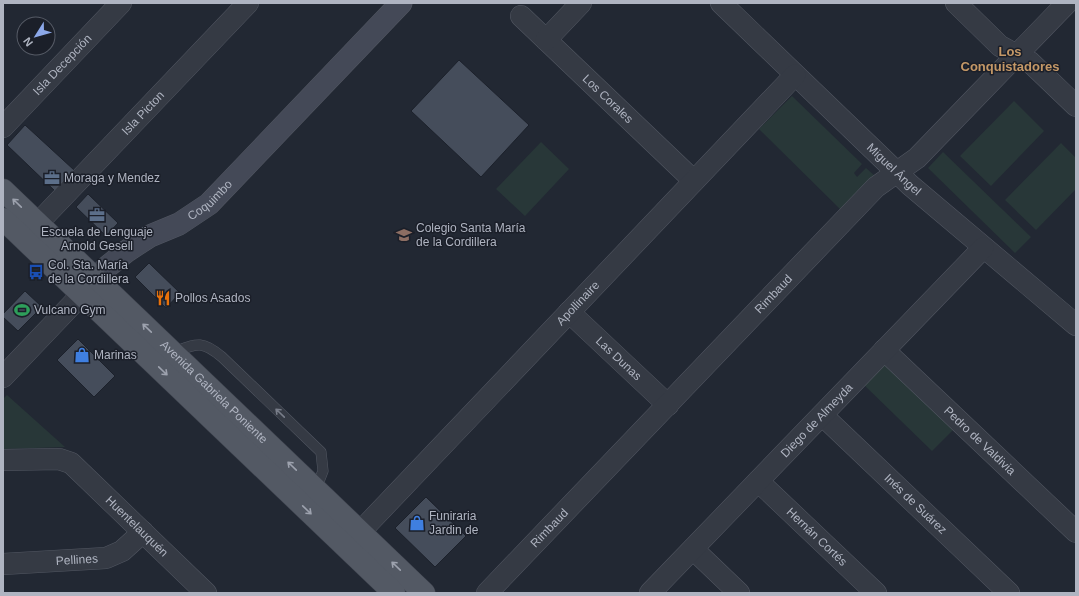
<svg xmlns="http://www.w3.org/2000/svg" width="1079" height="596" viewBox="0 0 1079 596" font-family="Helvetica,sans-serif">
  <style>
    .green { fill: #283738 }
    .building { fill: #454d5b; stroke: #1c212b }
    .lines { fill: none; stroke-linecap: round; stroke-linejoin: round }
    .lane-casing { stroke: #525762; stroke-width: 11 }
    .street-casing { stroke: #525762; stroke-width: 22 }
    .secondary-casing { stroke: #525762; stroke-width: 23 }
    .primary-casing { stroke: #3e434e; stroke-width: 23 }
    .lane { stroke: #353a44; stroke-width: 10 }
    .street { stroke: #353a44; stroke-width: 21 }
    .secondary { stroke: #444957; stroke-width: 22 }
    .primary { stroke: #535964; stroke-width: 22 }
    .oneway { stroke: #9da2ae }
    .oneway2 { stroke: #787d89 }
    .labels { text-anchor: middle; dominant-baseline: central; stroke-width: 3; stroke-linejoin: round; paint-order: stroke }
    .street-label { font-size: 12px; fill: #afb4c1; stroke: #1b1f29 }
    .poi-label { font-size: 12px; fill: #afb4c1; stroke: #1b1f29; text-anchor: start }
    .neighbourhood-label { font-size: 13px; font-weight: bold; fill: #c49867; stroke: #1b1f29 }
  </style>
  <rect width="100%" height="100%" fill="#222833"/>
  <path class="green" d="M 792,96 L 862,164 L 854,173 L 857,177 L 866,168 L 875,176 L 841,210 L 759,129 Z
    M 1014,101 L 1044,131 L 991,186 L 960,156 Z
    M 541,142 L 569,169 L 525,216 L 496,189 Z
    M 1061,143 L 1076,158 L 1076,189 L 1036,230 L 1005,200 Z
    M 943,152 L 1031,237 L 1015,253 L 928,168 Z
    M 886,359 L 956,427 L 932,451 L 862,383 Z
    M 7,395 L 65,447 L 3,449 L 3,399 Z"/>
  <path class="building" d="M 459,60 L 529,125 L 481,177 L 411,111 Z
    M 25,125 L 74,170 L 55,191 L 7,145 Z
    M 88,194 L 118,223 L 106,236 L 76,207 Z
    M 149,263 L 180,293 L 166,308 L 135,277 Z
    M 25,291 L 42,307 L 18,331 L 3,317 L 3,314 Z
    M 78,339 L 115,376 L 94,397 L 57,360 Z
    M 426,497 L 466,536 L 435,567 L 395,528 Z"/>
  <g class="lines">
    <defs>
      <path id="lane" d="M 172,353 C 196,344 201,339 222,357 L 321,452 L 323,471 L 316,489"/>
      <g id="street">
        <path id="s1" d="M 721,3 L 910,185 L 1076,325"/>
        <path d="M 956,3 L 1000,46 L 1030,62 L 1076,106"/>
        <path id="s2" d="M 521,16 L 694,181"/>
        <path d="M 546,40 L 581,3"/>
        <path id="s3" d="M 3,127 L 121,3"/>
        <path id="s4" d="M 38,223 L 248,3"/>
        <path id="s5" d="M 569,312 L 668,405"/>
        <path id="s6" d="M 884,350 L 1076,532"/>
        <path d="M 3,377 L 82,294"/>
        <path id="s7" d="M 822,415 L 1009,593"/>
        <path id="s8" d="M 3,460 L 59,459 L 71,463 L 206,593"/>
        <path id="s9" d="M 758,481 L 876,593"/>
        <path id="s10" d="M 360,532 L 795,75"/>
        <path d="M 693,549 L 739,593"/>
        <path id="s11" d="M 3,564 L 106,558 L 122,551 L 143,532"/>
        <path id="s12" d="M 487,593 L 876,187 L 917,158 L 1067,3"/>
        <path id="s13" d="M 650,593 L 983,248"/>
      </g>
      <g id="secondary">
        <path id="s14" d="M 83,293 L 107,267 L 127,251 L 150,236 L 179,224 L 209,204 L 401,3"/>
      </g>
      <g id="primary">
        <path id="s15" d="M 3,190 L 424,593"/>
        <path d="M 3,219 L 394,593"/>
      </g>
    </defs>
    <use href="#lane" class="lane-casing"/>
    <use href="#street" class="street-casing"/>
    <use href="#secondary" class="secondary-casing"/>
    <use href="#primary" class="primary-casing"/>
    <use href="#lane" class="lane"/>
    <use href="#street" class="street"/>
    <use href="#secondary" class="secondary"/>
    <use href="#primary" class="primary"/>
  </g>
  <defs><path id="oneway-shaft" d="M-6 0H5M1.5-3L5.5 0L1.5 3" fill="none" stroke-width="1.6" stroke-linecap="round" stroke-linejoin="round"/></defs>
  <g class="oneway">
    <use href="#oneway-shaft" transform="translate(17 203) rotate(-136)"/>
    <use href="#oneway-shaft" transform="translate(147 328) rotate(-136)"/>
    <use href="#oneway-shaft" transform="translate(163 371) rotate(44)"/>
    <use href="#oneway-shaft" transform="translate(292 466) rotate(-136)"/>
    <use href="#oneway-shaft" transform="translate(307 510) rotate(44)"/>
    <use href="#oneway-shaft" transform="translate(396 566) rotate(-136)"/>
  </g>
  <use class="oneway2" href="#oneway-shaft" transform="translate(280 413) rotate(-136)"/>
  <defs>
    <symbol id="office-bare" viewBox="-9 -9 18 18"><path d="M-6-3h4V-5.5h4V-3h4V5H-6ZM-1-4.5V-3h2v-1.5ZM-6 0V1H6V0Z" fill="#5c6f8a" stroke="#1b1f29" stroke-width="2.5" paint-order="stroke"/></symbol>
    <symbol id="school-bare" viewBox="-9 -9 18 18"><path d="M0-5L7-2L0 1L-7-2ZM-4 1L0 2.5L4 1V4Q0 6-4 4Z" fill="#8d6e63" stroke="#1b1f29" stroke-width="2.5" paint-order="stroke"/></symbol>
    <symbol id="bus-bare" viewBox="-9 -9 18 18"><path d="M-5-6H5V4H4V6H2V4H-2V6H-4V4H-5ZM-3.5-4V0h7V-4ZM-3.5 1.2v1.5H-2V1.2ZM2 1.2v1.5H3.5V1.2Z" fill="#1a4fb4" stroke="#1b1f29" stroke-width="2.5" paint-order="stroke"/></symbol>
    <symbol id="restaurant-bare" viewBox="-9 -9 18 18"><path d="M-5-6h1v4h1v-4h1v4h1v-4h1v5L-1.5 .5V6h-2V.5L-5-1ZM5-6V6H3V1.5H1.5Q1.5-4 5-6Z" fill="#e8710a" stroke="#1b1f29" stroke-width="2.5" paint-order="stroke"/></symbol>
    <symbol id="stadium-bare" viewBox="-9 -9 18 18"><path d="M0-5a6.5 5 0 1 0 0 10a6.5 5 0 1 0 0-10ZM-3.5-1.8h7v3.6h-7Z" fill="#2e9e5b" stroke="#1b1f29" stroke-width="2.5" paint-order="stroke"/></symbol>
    <symbol id="shop-bare" viewBox="-9 -9 18 18"><path d="M-5-2.5h2.3a2.7 3.5 0 0 1 5.4 0H5L5.5 6h-11ZM-1.5-2.5h3a1.5 2.3 0 0 0-3 0Z" fill="#3f7fe0" stroke="#1b1f29" stroke-width="2.5" paint-order="stroke"/></symbol>
  </defs>
  <g fill-rule="evenodd">
    <use href="#office-bare" x="41" y="167" width="22" height="22"/>
    <use href="#office-bare" x="86" y="204" width="22" height="22"/>
    <use href="#school-bare" x="393" y="224" width="22" height="22"/>
    <use href="#bus-bare" x="25" y="261" width="22" height="22"/>
    <use href="#restaurant-bare" x="152" y="287" width="22" height="22"/>
    <use href="#stadium-bare" x="11" y="299" width="22" height="22"/>
    <use href="#shop-bare" x="71" y="344" width="22" height="22"/>
    <use href="#shop-bare" x="406" y="512" width="22" height="22"/>
  </g>
  <g class="labels">
    <g class="street-label">
      <text stroke="none"><textPath href="#s3" startOffset="86">Isla Decepción</textPath></text>
      <text stroke="none"><textPath href="#s2" startOffset="120">Los Corales</textPath></text>
      <text stroke="none"><textPath href="#s4" startOffset="152">Isla Picton</textPath></text>
      <text stroke="none"><textPath href="#s1" startOffset="240">Miguel Ángel</textPath></text>
      <text stroke="none"><textPath href="#s14" startOffset="159">Coquimbo</textPath></text>
      <text stroke="none"><textPath href="#s12" startOffset="414">Rimbaud</textPath></text>
      <text stroke="none"><textPath href="#s10" startOffset="316">Apollinaire</textPath></text>
      <text stroke="none"><textPath href="#s5" startOffset="68">Las Dunas</textPath></text>
      <text stroke="none"><textPath href="#s15" startOffset="292">Avenida Gabriela Poniente</textPath></text>
      <text stroke="none"><textPath href="#s13" startOffset="240">Diego de Almeyda</textPath></text>
      <text stroke="none"><textPath href="#s6" startOffset="132">Pedro de Valdivia</textPath></text>
      <text stroke="none"><textPath href="#s7" startOffset="129">Inés de Suárez</textPath></text>
      <text stroke="none"><textPath href="#s8" startOffset="160">Huentelauquén</textPath></text>
      <text stroke="none"><textPath href="#s12" startOffset="90">Rimbaud</textPath></text>
      <text stroke="none"><textPath href="#s9" startOffset="81">Hernán Cortés</textPath></text>
      <text stroke="none"><textPath href="#s11" startOffset="74">Pellines</textPath></text>
    </g>
    <g class="poi-label">
      <text x="64" y="178">Moraga y Mendez</text>
      <text x="416" y="228">Colegio Santa María<tspan x="416" dy="14">de la Cordillera</tspan></text>
      <text x="97" y="232" text-anchor="middle">Escuela de Lenguaje<tspan x="97" dy="14">Arnold Gesell</tspan></text>
      <text x="48" y="265">Col. Sta. María<tspan x="48" dy="14">de la Cordillera</tspan></text>
      <text x="175" y="298">Pollos Asados</text>
      <text x="34" y="310">Vulcano Gym</text>
      <text x="94" y="355">Marinas</text>
      <text x="429" y="516">Funiraria<tspan x="429" dy="14">Jardin de</tspan></text>
    </g>
    <g class="neighbourhood-label">
      <text x="1010" y="51">Los<tspan x="1010" dy="15">Conquistadores</tspan></text>
    </g>
  </g>
  <rect width="1079" height="596" fill="none" stroke="#afb4c1" stroke-width="8"/>
  <g transform="translate(36 36) rotate(233)"><circle r="19" fill="#1b1f29" stroke="#565b66"/>
  <path d="M0-3L7 15L0 10L-7 15Z" fill="#8ca8e9"/>
  <text y="-6" font-size="11" font-weight="bold" text-anchor="middle" fill="#afb4c1">N</text>
  </g>
</svg>
